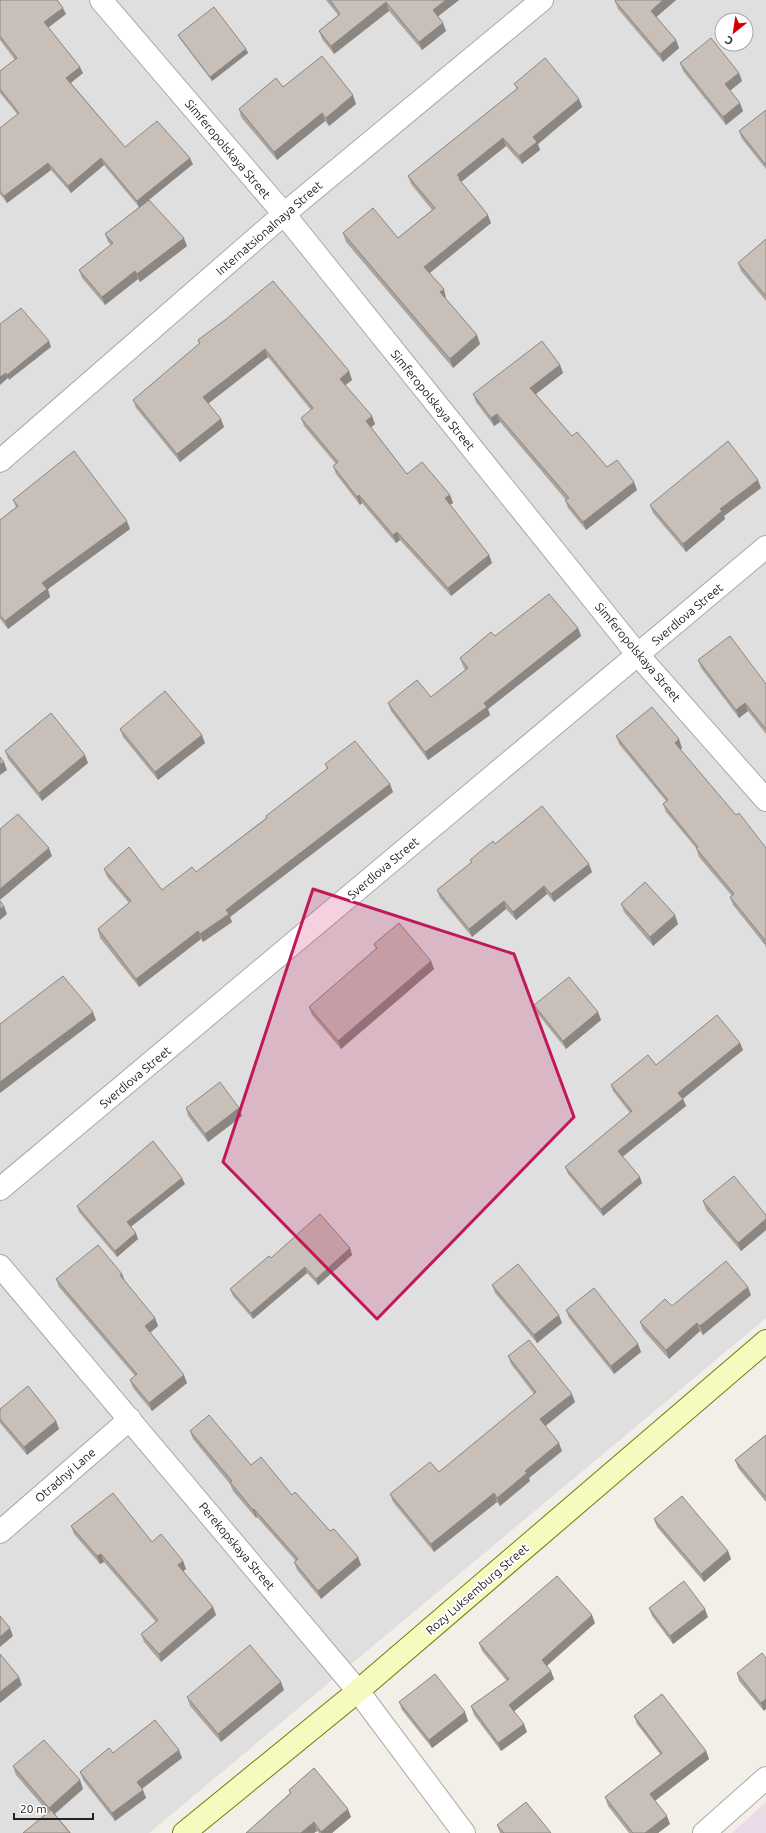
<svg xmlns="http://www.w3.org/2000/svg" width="766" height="1833" viewBox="0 0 766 1833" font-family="Ubuntu,sans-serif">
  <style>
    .residential { fill: #e0dfdf; fill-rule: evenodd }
    .industrial { fill: #ebdbe8 }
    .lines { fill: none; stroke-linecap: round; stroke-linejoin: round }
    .minor-casing { stroke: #a9a9a9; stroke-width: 24 }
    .secondary-casing { stroke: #707d05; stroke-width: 24 }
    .minor { stroke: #fff; stroke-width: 22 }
    .secondary { stroke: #f7fabf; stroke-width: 22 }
    .wall { fill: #aba49e }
    .shaded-wall { fill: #8b8681 }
    .building { fill: #c7bfb8; stroke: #8b8681 }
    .marked { fill: #c2185b; fill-opacity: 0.2; stroke: #c2185b; stroke-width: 3; stroke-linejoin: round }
    .labels { text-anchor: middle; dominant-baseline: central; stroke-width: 4; stroke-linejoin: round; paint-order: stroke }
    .street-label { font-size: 12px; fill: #222; stroke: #fff }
  </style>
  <rect width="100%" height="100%" fill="#f2efe9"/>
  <path class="residential" d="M 0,0 L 766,0 L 766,1318 L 149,1833 L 0,1833 ZM 722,20 L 746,20 L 746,44 L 722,44 Z"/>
  <path class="industrial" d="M 766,1802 L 766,1833 L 732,1833 Z"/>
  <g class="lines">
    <defs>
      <path id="minor" d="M 101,0 L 284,214 L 638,655 L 766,800
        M 0,461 L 284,214 L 542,0
        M 0,1189 L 766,547
        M 0,1266 L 358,1691 L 464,1833
        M 0,1532 L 130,1419
        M 704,1833 L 766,1778"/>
      <path id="secondary" d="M 184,1833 L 358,1691 L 766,1341"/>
    </defs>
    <use href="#minor" class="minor-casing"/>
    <use href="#secondary" class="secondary-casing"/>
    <use href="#minor" class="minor"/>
    <use href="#secondary" class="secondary"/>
  </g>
  <path class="wall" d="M 0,0 L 66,14 L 48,28 L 83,73 L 71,83 L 125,147 L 193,164 L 141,206 L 187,246 L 140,282 L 138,279 L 105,305 L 82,278 L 79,270 L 111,245 L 108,242 L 105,234 L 139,207 L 104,165 L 71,193 L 51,170 L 7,203 L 0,194 L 0,128 L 18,115 L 0,93 L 0,71 L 15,60 L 0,40 Z
    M 326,0 L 459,0 L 438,16 L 446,31 L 422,50 L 389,11 L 334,54 L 322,39 L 319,31 L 338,15 Z
    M 616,0 L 676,0 L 656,17 L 676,40 L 679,48 L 663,62 L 618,9 L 615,1 Z
    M 178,35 L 246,49 L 248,53 L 212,81 L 180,39 Z
    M 680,63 L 739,73 L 742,81 L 730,91 L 743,111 L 726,125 L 683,71 Z
    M 514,84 L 579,99 L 582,107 L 538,144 L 540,150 L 522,164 L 506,146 L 461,182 L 491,223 L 430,273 L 446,298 L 445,298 L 477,335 L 480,344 L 453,368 L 346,242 L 343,233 L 398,238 L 432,210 L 411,184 L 408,176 L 517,89 Z
    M 283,87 L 356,104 L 329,126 L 325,121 L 277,160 L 241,117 L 239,109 Z
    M 766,110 L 766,169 L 742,139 L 739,131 Z
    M 766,239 L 766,301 L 741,271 L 738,263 Z
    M 225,320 L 349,371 L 352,380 L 345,385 L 375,424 L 371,427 L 407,474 L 450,495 L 453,503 L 450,505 L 489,555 L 492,563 L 451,596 L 400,540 L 396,543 L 362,503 L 360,505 L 336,474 L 333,466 L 336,464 L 304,426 L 301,418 L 311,410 L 268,357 L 208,404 L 224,427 L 180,462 L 136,408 L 133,400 L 199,344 L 198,340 Z
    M 560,365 L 563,373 L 536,394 L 572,436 L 607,467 L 637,490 L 586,530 L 568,508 L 565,500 L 566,500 L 500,422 L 494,426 L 476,402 L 473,394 Z
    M 761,488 L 724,516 L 725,519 L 686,552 L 653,513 L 650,505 Z
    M 13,500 L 130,529 L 48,589 L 50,597 L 8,629 L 0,619 L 0,520 L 16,507 Z
    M 578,628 L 581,636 L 488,709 L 490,715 L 428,760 L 391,711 L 388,703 L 431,697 L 465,670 L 463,666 L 460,658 L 495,636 Z
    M 698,660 L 766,684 L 766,734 L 748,711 L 739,718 L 701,668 Z
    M 120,729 L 205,743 L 158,780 L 123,737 Z
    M 616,736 L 682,748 L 680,749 L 736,815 L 766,848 L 766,948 L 765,945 L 733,905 L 730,897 L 732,896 L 699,857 L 696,848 L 666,812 L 663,804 L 666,801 L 619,744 Z
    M 5,751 L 88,763 L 42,801 L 8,759 Z
    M 325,764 L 393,792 L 230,917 L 232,922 L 203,942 L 201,939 L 139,987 L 100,938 L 98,929 L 129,903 L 107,877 L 104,869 L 162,890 L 196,872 L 266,818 L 266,816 L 327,769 Z
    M 495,844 L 592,872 L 554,902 L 547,894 L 516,920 L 506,909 L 472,937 L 440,898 L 437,890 L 471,863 L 470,860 Z
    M 621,904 L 678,924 L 653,946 L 624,912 Z
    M 374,944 L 431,961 L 434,969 L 341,1049 L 312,1015 L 309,1007 L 376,949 Z
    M 534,1005 L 598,1012 L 601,1020 L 566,1049 L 537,1013 Z
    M 740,1043 L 743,1050 L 683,1099 L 686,1106 L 622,1156 L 642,1183 L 603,1216 L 568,1174 L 565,1167 L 630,1113 L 613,1091 L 611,1085 L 656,1065 Z
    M 186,1108 L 239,1108 L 242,1116 L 208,1142 L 188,1116 Z
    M 185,1184 L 131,1227 L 138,1239 L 117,1257 L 79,1212 L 77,1206 Z
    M 703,1201 L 766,1215 L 766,1230 L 741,1251 L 706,1210 Z
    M 350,1248 L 352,1255 L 318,1285 L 307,1273 L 253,1319 L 233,1296 L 230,1289 L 271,1258 Z
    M 122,1274 L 125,1281 L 155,1318 L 158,1326 L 150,1333 L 187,1383 L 152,1411 L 133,1388 L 130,1380 L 135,1376 L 59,1287 L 56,1279 Z
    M 492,1285 L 562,1323 L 537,1343 L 495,1293 Z
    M 751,1295 L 703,1335 L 700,1331 L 669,1359 L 643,1330 L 640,1322 L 672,1306 Z
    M 566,1310 L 638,1344 L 641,1352 L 614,1374 L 569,1318 Z
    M 508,1356 L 575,1402 L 545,1426 L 562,1451 L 529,1478 L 530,1481 L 500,1506 L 497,1502 L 434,1552 L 393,1502 L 390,1494 L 439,1472 L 534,1394 L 511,1364 Z
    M 0,1409 L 56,1421 L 59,1429 L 27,1455 L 0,1423 Z
    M 190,1431 L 251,1465 L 292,1495 L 358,1557 L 361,1565 L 321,1599 L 297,1570 L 294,1562 L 296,1561 L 257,1517 L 256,1518 L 233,1491 L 230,1484 L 193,1439 Z
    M 766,1435 L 766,1502 L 738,1468 L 735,1460 Z
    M 654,1519 L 728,1551 L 731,1559 L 704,1582 L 657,1527 Z
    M 71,1526 L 152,1542 L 183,1561 L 186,1569 L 183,1571 L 213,1607 L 216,1615 L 161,1662 L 144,1642 L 141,1634 L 156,1622 L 104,1562 L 100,1564 L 74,1534 Z
    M 649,1608 L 708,1617 L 673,1644 L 652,1616 Z
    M 595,1623 L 547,1666 L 554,1679 L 514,1711 L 527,1732 L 501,1751 L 474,1715 L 471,1706 L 507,1681 L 482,1651 L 479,1643 Z
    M 766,1658 L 764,1711 L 739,1681 L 737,1673 Z
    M 284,1690 L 221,1742 L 190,1706 L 187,1697 Z
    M 399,1702 L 465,1712 L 468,1721 L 432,1748 L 402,1710 Z
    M 634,1716 L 706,1751 L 709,1759 L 655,1801 L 670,1824 L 658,1833 L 629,1833 L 608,1806 L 605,1797 L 660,1754 L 637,1724 Z
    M 113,1753 L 182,1758 L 142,1789 L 146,1798 L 115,1821 L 83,1780 L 80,1772 Z
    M 13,1766 L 80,1780 L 83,1789 L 55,1814 L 71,1833 L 23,1833 L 48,1812 L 16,1775 Z
    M 289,1790 L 351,1817 L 332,1833 L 319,1833 L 317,1831 L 314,1833 L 246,1833 L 290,1793 Z
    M 497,1825 L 551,1833 L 500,1833 Z"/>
  <path class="shaded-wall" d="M 446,0 L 459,0 L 436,18 L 433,10 Z
    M 663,0 L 676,0 L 654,19 L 651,11 Z
    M 386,2 L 389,11 L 334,54 L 331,46 Z
    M 63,8 L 66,14 L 46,29 L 44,22 Z
    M 443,23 L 446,31 L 422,50 L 419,42 Z
    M 676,40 L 679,48 L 663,62 L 660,54 Z
    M 246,49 L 248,53 L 212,81 L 210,77 Z
    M 80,67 L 83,73 L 69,84 L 66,78 Z
    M 739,73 L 742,81 L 728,92 L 725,84 Z
    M 353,95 L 356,104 L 329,126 L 326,118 Z
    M 579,99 L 582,107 L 538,144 L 540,150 L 522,164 L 519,156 L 533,137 Z
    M 740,103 L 743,111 L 726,125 L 723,117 Z
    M 322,113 L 325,121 L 277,160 L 274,152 Z
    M 503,138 L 506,146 L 461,182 L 462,187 L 457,175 Z
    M 101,158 L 104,165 L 71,193 L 68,186 Z
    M 190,158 L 193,164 L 139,208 L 137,201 Z
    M 48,163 L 51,170 L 7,203 L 4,196 Z
    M 488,215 L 491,223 L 427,275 L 424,267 Z
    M 184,238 L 187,246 L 140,282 L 137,274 Z
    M 135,271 L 138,279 L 105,305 L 102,297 Z
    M 444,289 L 446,298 L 443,300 L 440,292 Z
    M 477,335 L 480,344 L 453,368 L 450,359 Z
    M 49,341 L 51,347 L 9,380 L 7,375 Z
    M 265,349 L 268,357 L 206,405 L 203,397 Z
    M 560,365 L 563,373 L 533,396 L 530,388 Z
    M 349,371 L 352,380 L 343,387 L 340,379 Z
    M 6,373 L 8,378 L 0,385 L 0,377 Z
    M 497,414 L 500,422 L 494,426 L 491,418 Z
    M 372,416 L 375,424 L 369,429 L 366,421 Z
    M 221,419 L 224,427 L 180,462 L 177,454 Z
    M 758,480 L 761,488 L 724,516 L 725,519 L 686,552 L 683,544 L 720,509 Z
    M 634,482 L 637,490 L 586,530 L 583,522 Z
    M 359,495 L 362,503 L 360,505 L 357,497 Z
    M 450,495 L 453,503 L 448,506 L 445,498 Z
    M 127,521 L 130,529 L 48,589 L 50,597 L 8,629 L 5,621 L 42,583 Z
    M 397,532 L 400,540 L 396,543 L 393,535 Z
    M 489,555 L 492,563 L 451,596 L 448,588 Z
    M 578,628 L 581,636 L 488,709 L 490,715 L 428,760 L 425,752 L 484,703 Z
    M 745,703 L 748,711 L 739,718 L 736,710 Z
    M 202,735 L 205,743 L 158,780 L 155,772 Z
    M 679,739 L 682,748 L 678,751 L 675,743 Z
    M 85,755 L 88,763 L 42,801 L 39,793 Z
    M 4,762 L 7,770 L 0,775 L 0,764 Z
    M 390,784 L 393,792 L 230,917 L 232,922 L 203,942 L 200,934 L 226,910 Z
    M 49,848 L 52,856 L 0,900 L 0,889 Z
    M 589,864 L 592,872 L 554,902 L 551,894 Z
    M 544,886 L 547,894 L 516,920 L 513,912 Z
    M 504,901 L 506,909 L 472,937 L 469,929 Z
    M 4,906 L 7,914 L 0,920 L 0,909 Z
    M 675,915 L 678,924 L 653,946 L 650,937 Z
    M 198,931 L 201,939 L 139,987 L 136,979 Z
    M 431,961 L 434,969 L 341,1049 L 338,1041 Z
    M 93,1012 L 96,1020 L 0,1093 L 0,1082 Z
    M 598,1012 L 601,1020 L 566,1049 L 563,1041 Z
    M 740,1043 L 743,1050 L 681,1100 L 678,1093 Z
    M 683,1099 L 686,1106 L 621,1158 L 618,1151 Z
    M 239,1108 L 242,1116 L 208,1142 L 205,1134 Z
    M 640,1177 L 642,1183 L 603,1216 L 601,1209 Z
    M 182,1178 L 185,1184 L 129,1228 L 127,1222 Z
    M 766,1219 L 766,1230 L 741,1251 L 738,1243 Z
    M 136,1233 L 138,1239 L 117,1257 L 115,1251 Z
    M 350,1248 L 352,1255 L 318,1285 L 316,1279 Z
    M 305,1267 L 307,1273 L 253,1319 L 251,1313 Z
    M 122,1274 L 125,1282 L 120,1275 Z
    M 748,1287 L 751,1295 L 703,1335 L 700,1326 Z
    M 559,1315 L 562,1323 L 537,1343 L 534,1335 Z
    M 155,1318 L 158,1326 L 148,1334 L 145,1326 Z
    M 697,1323 L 700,1331 L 669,1359 L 666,1350 Z
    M 638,1344 L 641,1352 L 614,1374 L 611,1366 Z
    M 184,1375 L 187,1383 L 152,1411 L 149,1403 Z
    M 572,1394 L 575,1402 L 543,1428 L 540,1419 Z
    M 56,1421 L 59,1429 L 27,1455 L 24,1447 Z
    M 559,1443 L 562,1451 L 529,1478 L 530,1481 L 500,1506 L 497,1498 L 525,1471 Z
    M 494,1493 L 497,1502 L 434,1552 L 431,1544 Z
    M 254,1509 L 257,1517 L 256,1518 L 253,1510 Z
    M 728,1551 L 731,1559 L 704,1582 L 701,1574 Z
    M 101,1554 L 104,1562 L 100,1564 L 97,1556 Z
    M 358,1557 L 361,1565 L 321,1599 L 318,1591 Z
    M 183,1561 L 186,1569 L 181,1573 L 178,1565 Z
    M 213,1607 L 216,1615 L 161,1662 L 159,1654 Z
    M 705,1609 L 708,1617 L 673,1644 L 670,1636 Z
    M 592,1615 L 595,1623 L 544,1668 L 542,1660 Z
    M 10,1628 L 13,1636 L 0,1647 L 0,1637 Z
    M 551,1671 L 554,1679 L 512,1713 L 509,1705 Z
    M 19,1677 L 22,1685 L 0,1703 L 0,1692 Z
    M 281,1682 L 284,1690 L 221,1742 L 218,1734 Z
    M 766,1699 L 766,1709 L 764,1711 L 761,1703 Z
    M 465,1712 L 468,1721 L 432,1748 L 429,1740 Z
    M 524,1724 L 527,1732 L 501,1751 L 498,1743 Z
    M 179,1750 L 182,1758 L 140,1790 L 137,1782 Z
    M 706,1751 L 709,1759 L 653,1802 L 650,1794 Z
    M 80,1780 L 83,1789 L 52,1816 L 49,1808 Z
    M 143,1790 L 146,1798 L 115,1821 L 112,1813 Z
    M 348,1809 L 351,1817 L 332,1833 L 321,1833 L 321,1832 Z
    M 667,1816 L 670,1824 L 658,1833 L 645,1833 Z
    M 314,1822 L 317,1831 L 314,1833 L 301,1833 Z"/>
  <path class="building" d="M 0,0 L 57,0 L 63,8 L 44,22 L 80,67 L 66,78 L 125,147 L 157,121 L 190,158 L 137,201 L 101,158 L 68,186 L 48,163 L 4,196 L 0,191 L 0,128 L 19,113 L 0,89 L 0,71 L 17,58 L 0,36 Z
    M 330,0 L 446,0 L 433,10 L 443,23 L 419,42 L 386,2 L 331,46 L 319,31 L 340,14 Z
    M 616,0 L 663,0 L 651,11 L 676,40 L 660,54 L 615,1 Z
    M 214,7 L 246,49 L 210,77 L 178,35 Z
    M 711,38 L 739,73 L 725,84 L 740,103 L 723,117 L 680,63 Z
    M 322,56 L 353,95 L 326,118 L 322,113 L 274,152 L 239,109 L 276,78 L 283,87 Z
    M 545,58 L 579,99 L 533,137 L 537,142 L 519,156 L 503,138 L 457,175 L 460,178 L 459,179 L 488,215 L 424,267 L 444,289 L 440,292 L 477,335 L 450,359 L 343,233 L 373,208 L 398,238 L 435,208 L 408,176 L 518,88 L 514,84 Z
    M 766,110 L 766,165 L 739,131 Z
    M 149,200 L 184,238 L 137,274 L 135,271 L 102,297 L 79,270 L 113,243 L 105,234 Z
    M 766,239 L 766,296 L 738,263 Z
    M 273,281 L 349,371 L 340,379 L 372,416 L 366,421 L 407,474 L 422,462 L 450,495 L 445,498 L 489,555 L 448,588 L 397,532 L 393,535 L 359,495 L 357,497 L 333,466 L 338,462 L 301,418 L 313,408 L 265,349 L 203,397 L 221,419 L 177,454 L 133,400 L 200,343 L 198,340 L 225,320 Z
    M 21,308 L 49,341 L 7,375 L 6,373 L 0,377 L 0,324 Z
    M 542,341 L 560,365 L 530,388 L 572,436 L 577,432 L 607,467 L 617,460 L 634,482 L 583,522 L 565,500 L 569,498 L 497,414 L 491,418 L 473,394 Z
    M 728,441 L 758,480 L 720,509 L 722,511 L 683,544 L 650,505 Z
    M 74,451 L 127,521 L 42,583 L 47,589 L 5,621 L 0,615 L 0,520 L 18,506 L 13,500 Z
    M 549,594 L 578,628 L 484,703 L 487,707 L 425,752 L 388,703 L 417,680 L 431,697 L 468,668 L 460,658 L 491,632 L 495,636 Z
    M 730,636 L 766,684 L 766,729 L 745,703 L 736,710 L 698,660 Z
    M 165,691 L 202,735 L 155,772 L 120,729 Z
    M 652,707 L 679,739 L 675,743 L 736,815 L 739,813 L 766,848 L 766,944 L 763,941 L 765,940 L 730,897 L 734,894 L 696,848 L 698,847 L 663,804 L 668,800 L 616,736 Z
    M 51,713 L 85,755 L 39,793 L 5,751 Z
    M 355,741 L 390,784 L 226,910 L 229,914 L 200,934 L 198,931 L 136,979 L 98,929 L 131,901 L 104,869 L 129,847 L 162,890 L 192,867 L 196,872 L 267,818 L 266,816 L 328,768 L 325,764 Z
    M 0,757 L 4,762 L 0,764 Z
    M 542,806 L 589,864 L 551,894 L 544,886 L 513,912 L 504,901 L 469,929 L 437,890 L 472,862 L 470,860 L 493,841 L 495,844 Z
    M 18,814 L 49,848 L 0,889 L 0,829 Z
    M 645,882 L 675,915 L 650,937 L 621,904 Z
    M 0,901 L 4,906 L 0,909 Z
    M 399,923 L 431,961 L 338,1041 L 309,1007 L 377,948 L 374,944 Z
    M 63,976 L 93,1012 L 0,1082 L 0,1024 Z
    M 569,977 L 598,1012 L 563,1041 L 534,1005 Z
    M 717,1015 L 740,1043 L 678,1093 L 683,1099 L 618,1151 L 640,1177 L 601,1209 L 565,1167 L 632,1111 L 611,1085 L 648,1055 L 656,1065 Z
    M 220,1082 L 239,1108 L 205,1134 L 186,1108 Z
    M 153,1141 L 182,1178 L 127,1222 L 136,1233 L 115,1251 L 77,1206 Z
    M 734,1176 L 766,1215 L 766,1219 L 738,1243 L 703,1201 Z
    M 320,1214 L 350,1248 L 316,1279 L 305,1267 L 251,1313 L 230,1289 L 269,1256 L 271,1258 Z
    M 98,1245 L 122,1274 L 120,1275 L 155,1318 L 145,1326 L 184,1375 L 149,1403 L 130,1380 L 137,1374 L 56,1279 Z
    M 726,1261 L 748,1287 L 700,1326 L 697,1323 L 666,1350 L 640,1322 L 665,1299 L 672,1306 Z
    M 518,1264 L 559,1315 L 534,1335 L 492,1285 Z
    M 594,1288 L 638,1344 L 611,1366 L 566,1310 Z
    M 529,1340 L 572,1394 L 540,1419 L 559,1443 L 525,1471 L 527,1473 L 497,1498 L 494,1493 L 431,1544 L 390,1494 L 430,1462 L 439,1472 L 536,1392 L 508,1356 Z
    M 28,1386 L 56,1421 L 24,1447 L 0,1419 L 0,1409 Z
    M 209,1415 L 251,1465 L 261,1457 L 292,1495 L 295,1492 L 330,1531 L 334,1529 L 358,1557 L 318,1591 L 294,1562 L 298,1559 L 254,1509 L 253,1510 L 230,1482 L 232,1481 L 190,1431 Z
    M 766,1435 L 766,1497 L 735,1460 Z
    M 113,1493 L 152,1542 L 161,1534 L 183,1561 L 178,1565 L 213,1607 L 159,1654 L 141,1634 L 158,1620 L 101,1554 L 97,1556 L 71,1526 Z
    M 682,1496 L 728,1551 L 701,1574 L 654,1519 Z
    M 557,1576 L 592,1615 L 542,1660 L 551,1671 L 509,1705 L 524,1724 L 498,1743 L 471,1706 L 509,1679 L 479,1643 Z
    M 684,1581 L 705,1609 L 670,1636 L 649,1608 Z
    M 0,1616 L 10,1628 L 0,1637 Z
    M 250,1645 L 281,1682 L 218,1734 L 187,1697 Z
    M 762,1653 L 766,1658 L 766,1699 L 761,1703 L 737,1673 Z
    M 0,1654 L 19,1677 L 0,1692 Z
    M 435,1674 L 465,1712 L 429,1740 L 399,1702 Z
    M 662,1694 L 706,1751 L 650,1794 L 667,1816 L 645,1833 L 633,1833 L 605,1797 L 662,1753 L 634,1716 Z
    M 155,1720 L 179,1750 L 137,1782 L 143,1790 L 112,1813 L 80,1772 L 109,1748 L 113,1753 Z
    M 44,1740 L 80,1780 L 49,1808 L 13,1766 Z
    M 314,1768 L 348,1809 L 321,1832 L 314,1822 L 301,1833 L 246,1833 L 291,1793 L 289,1790 Z
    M 526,1802 L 551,1833 L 504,1833 L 497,1825 Z
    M 51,1810 L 70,1833 L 23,1833 Z"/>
  <path class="marked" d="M 313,889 L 514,954 L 574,1117 L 377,1319 L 223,1162 Z"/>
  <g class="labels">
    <g class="street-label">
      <text transform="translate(228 149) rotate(50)">Simferopolskaya Street</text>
      <text transform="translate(269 228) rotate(-41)">Internatsionalnaya Street</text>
      <text transform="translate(433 400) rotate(51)">Simferopolskaya Street</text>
      <text transform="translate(687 614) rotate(-40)">Sverdlova Street</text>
      <text transform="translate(638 652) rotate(50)">Simferopolskaya Street</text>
      <text transform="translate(383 868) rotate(-40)">Sverdlova Street</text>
      <text transform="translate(135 1077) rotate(-40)">Sverdlova Street</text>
      <text transform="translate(65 1475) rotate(-41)">Otradnyi Lane</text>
      <text transform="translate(237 1546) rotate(50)">Perekopskaya Street</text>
      <text transform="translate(477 1589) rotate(-41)">Rozy Luksemburg Street</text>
    </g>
  </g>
  <g transform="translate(734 32) rotate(210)"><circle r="19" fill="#ffffff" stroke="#a7a7a7"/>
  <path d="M0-3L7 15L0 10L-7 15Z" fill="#d40000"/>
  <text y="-6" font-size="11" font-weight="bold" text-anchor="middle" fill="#222222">С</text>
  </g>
  <path d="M14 1813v6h79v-6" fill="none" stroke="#222222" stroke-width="2"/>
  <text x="20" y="1813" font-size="12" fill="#222222" stroke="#ffffff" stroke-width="3" paint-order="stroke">20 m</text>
</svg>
